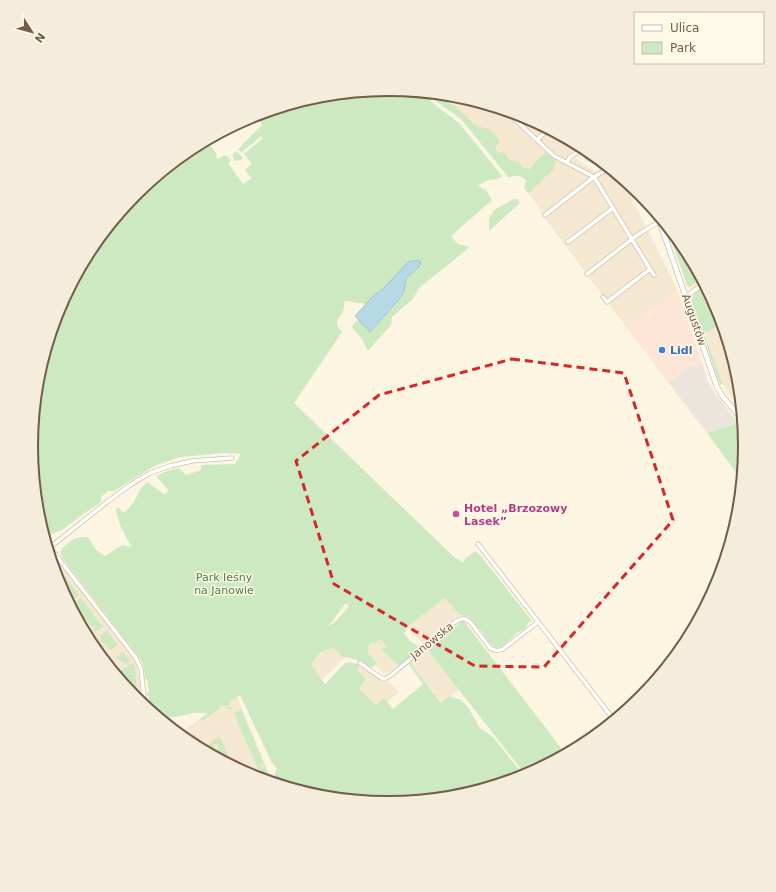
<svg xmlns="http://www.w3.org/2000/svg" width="776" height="892" viewBox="0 0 776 892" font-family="'DejaVu Sans',sans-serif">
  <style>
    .residential { fill: #f4e8d0 }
    .commercial { fill: #fde6d5 }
    .industrial { fill: #ebe5dd }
    .green { fill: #cce9c1; fill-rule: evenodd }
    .water { fill: #b7d8e5; stroke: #9dc6d7 }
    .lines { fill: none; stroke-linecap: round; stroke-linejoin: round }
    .minor-casing { stroke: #cfc0ac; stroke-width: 5 }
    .tertiary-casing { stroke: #cfc0ac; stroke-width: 6 }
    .minor { stroke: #fff; stroke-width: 3.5 }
    .tertiary { stroke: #fff; stroke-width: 4.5 }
    .marked { fill: none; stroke: #d62828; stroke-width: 3; stroke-dasharray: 8 5; stroke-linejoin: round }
    .shop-dot { fill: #3f7fe0; stroke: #fff9e8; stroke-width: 1.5 }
    .hotel-dot { fill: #d1479c; stroke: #fff9e8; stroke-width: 1.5 }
    .labels { text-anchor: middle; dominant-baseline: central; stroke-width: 3; stroke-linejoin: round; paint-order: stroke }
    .street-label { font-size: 11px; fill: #735d49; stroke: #fff9e8 }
    .shop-label { font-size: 11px; font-weight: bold; fill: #366cbe; stroke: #fff9e8; text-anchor: start }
    .hotel-label { font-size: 11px; font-weight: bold; fill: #b23c85; stroke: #fff9e8; text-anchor: start }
    .park-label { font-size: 11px; fill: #4d7f43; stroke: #fff9e8 }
    .rim { fill: none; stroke: #735d49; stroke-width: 2 }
  </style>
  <rect width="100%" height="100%" fill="#fcf5e2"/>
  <path class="residential" d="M 439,94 L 458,96 L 525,116 L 587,149 L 588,150 L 575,158 L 596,172 L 606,165 L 622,179 L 677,289 L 627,328 L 540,212 L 542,211 L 524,188 L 552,159 L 545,152 L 521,176 L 469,122 Z
    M 701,278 L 718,310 L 738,377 L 741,408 L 729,394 L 723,384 L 693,302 L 694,297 L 689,287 Z
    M 45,539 L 136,657 L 145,706 L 135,698 L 91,644 L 58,582 Z
    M 445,598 L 460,615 L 422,643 L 407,627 Z
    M 380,639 L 386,646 L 383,650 L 398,665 L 388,673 L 384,674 L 375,665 L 377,662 L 367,652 L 369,649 L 367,647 L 372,642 L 374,644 Z
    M 333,648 L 344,658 L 322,680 L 314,671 L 311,663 L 322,651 Z
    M 427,649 L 459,689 L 450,697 L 448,696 L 442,703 L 410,662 Z
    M 360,665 L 367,668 L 384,683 L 388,680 L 399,692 L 387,702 L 384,698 L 376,705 L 359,687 L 366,679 L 356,668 Z
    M 237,697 L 270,776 L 270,781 L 251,776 L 189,743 L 179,734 L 216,707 Z"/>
  <path class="commercial" d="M 677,289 L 702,363 L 689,367 L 668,382 L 627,328 Z"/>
  <path class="industrial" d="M 702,363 L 708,382 L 714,392 L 738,423 L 707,433 L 668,382 L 689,367 Z"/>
  <path class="green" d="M 388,89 L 439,94 L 450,104 L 455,106 L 473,123 L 480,127 L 489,129 L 500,140 L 495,149 L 499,153 L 504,152 L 509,159 L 519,163 L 523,168 L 529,169 L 545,152 L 556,161 C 555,165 554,169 551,172 C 547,176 543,177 541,183 L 533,188 L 532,191 L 528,193 L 524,188 L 526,180 C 520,176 515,174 509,178 L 461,119 L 433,99 L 430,101 L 459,123 L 502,176 L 500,178 L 486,181 L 478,186 L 486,190 L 492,200 L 451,236 L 458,244 L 470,247 L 419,288 L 413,299 L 392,317 L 391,325 L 368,351 L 362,339 L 352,327 L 355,322 L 359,320 L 370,332 C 384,316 404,300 406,278 L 418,268 L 392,279 L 382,290 L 374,295 L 367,304 L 345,301 C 344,304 344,308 343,311 C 339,321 332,320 342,332 L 294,403 L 454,557 L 463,563 L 465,559 L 475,551 L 480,555 L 532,621 L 528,623 C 527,628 523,631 518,632 L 502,647 L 497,648 L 490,644 L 482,632 L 469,617 L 460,615 L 445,598 L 407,627 L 404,634 L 410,641 L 421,648 L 401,665 L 398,665 L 382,650 L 386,646 L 380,639 L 374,644 L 372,642 L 367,647 L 369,649 L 367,652 L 377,663 L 372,668 L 362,662 L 347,657 L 344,658 L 333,648 L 322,651 L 311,663 C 315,673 320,676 325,684 L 345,663 L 350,662 L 360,665 L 357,669 L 366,679 L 359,688 L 376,705 L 384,698 L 393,709 L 423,684 L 408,663 L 410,662 L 441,703 L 449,696 L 461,700 L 468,707 L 480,728 L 492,736 L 523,775 L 524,773 L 427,649 L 463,620 L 561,748 C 557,755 551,762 543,766 L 542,764 L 537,769 L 524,776 L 457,796 L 388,803 L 318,796 L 276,783 L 279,780 L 277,777 L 274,779 L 275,773 L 277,769 L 271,761 L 240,695 L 236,698 L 229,701 L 230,703 L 228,706 L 229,708 L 231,707 L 232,709 L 231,710 L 227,709 L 227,706 L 220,706 L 219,709 L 202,721 L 200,719 L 208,713 L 193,713 L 176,717 L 171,717 L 162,720 L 150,710 L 149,696 L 146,695 L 147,693 L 149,692 L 147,679 L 145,679 L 144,669 L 141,660 L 63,559 C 59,552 60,550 66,545 C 68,544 69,542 71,541 C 75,537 83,537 88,537 L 96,550 L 105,556 L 122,545 L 130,547 L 131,545 C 123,533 119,524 116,510 L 118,507 L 123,513 C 138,503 135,493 147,482 L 164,494 L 169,491 L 156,476 L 167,471 L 179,468 L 186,475 L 201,470 L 201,465 L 235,464 L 241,454 L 224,453 L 180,457 L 154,466 L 114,491 L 108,491 L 101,497 L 101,502 L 82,515 L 62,530 L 50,535 L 43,532 L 38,515 L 31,446 L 38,376 L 58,309 L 91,247 L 136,193 L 190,149 L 207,140 L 217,155 L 216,156 L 218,159 L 224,155 L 227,156 L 231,161 L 228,163 L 243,184 L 252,178 L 245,170 L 252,164 L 244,154 L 263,138 L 261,136 L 241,153 L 238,149 L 262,125 L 256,115 L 319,96 ZM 346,603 L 349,606 L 337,620 L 327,628 Z
    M 236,151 L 243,158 L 239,161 L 239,160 L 235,161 C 232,156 232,155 236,151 Z
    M 592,154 L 601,162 L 595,165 L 585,160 L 585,158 Z
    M 516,198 L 520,203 L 489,231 L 489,219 L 494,210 Z
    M 666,224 L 685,248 L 701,278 L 689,287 L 687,285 Z
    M 705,285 L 716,306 L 711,311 L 719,325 L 704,334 L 723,384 L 720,385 L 692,303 L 692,298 L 694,296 L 693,295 Z
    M 738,423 L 743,429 L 745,446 L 742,472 L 737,474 L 707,433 Z
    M 56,565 L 79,595 L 71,601 C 61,589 58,583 54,568 Z
    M 81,598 L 103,627 L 99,630 L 94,631 L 93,629 L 96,626 L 95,625 L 92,627 L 73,604 Z
    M 107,631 L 118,645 L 110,650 L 105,644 L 100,641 L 102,639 L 100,636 Z
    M 123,652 L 130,661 L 126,664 L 116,658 Z
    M 132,663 L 135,667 L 137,693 L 131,693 L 130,689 L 128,690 L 116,675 Z
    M 241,709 L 271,781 L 271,782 L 263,779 L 263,775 L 261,769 L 258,769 L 257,767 L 261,765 L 263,768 L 264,767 L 263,763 L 257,766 L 234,714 L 236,712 Z
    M 219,737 L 221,739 L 228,756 L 227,757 L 229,758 L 233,766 L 223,760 L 224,757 L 219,755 L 219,758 L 210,754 L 207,749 L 207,746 L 212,742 L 216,749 L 219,748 L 218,744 L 217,743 L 214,745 L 212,741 Z"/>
  <path class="water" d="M 418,260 L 421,262 L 418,268 L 406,278 L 405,286 L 403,294 L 394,305 L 370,332 L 355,316 L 374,295 L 382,290 L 408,262 Z"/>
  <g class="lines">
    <defs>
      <path id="minor" d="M 505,110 L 554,156 L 594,177 L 650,269 L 607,302 L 603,297
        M 537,140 L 541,136 L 549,129
        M 567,162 L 570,157 L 584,148
        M 545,215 L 594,177 L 609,168
        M 568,242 L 613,208
        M 650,269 L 654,275
        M 587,274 L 636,236 L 660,221
        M 686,297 L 704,283
        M 45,541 L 136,658 L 141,669 L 145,706
        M 478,544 L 614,720
        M 48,549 L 107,502 L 130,485 L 150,473 L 170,466 L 192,461 L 232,458
        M 360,663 C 368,668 376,676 384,679 L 390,676 L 455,622 C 461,618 465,617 471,623 L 490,648 C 495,651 498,651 503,649 L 538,622
        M 274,783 L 278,779"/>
      <path id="tertiary" d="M 657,214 L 717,387 L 723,397 L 742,419"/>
    </defs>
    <use href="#minor" class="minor-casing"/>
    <use href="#tertiary" class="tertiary-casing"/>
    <use href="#minor" class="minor"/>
    <use href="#tertiary" class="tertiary"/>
  </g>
  <path class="marked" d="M 512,359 L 624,373 L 673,520 L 544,667 L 475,666 L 334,584 L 296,461 L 379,395 Z"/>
  <circle class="shop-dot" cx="662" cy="350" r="4"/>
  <circle class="hotel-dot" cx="456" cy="514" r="4"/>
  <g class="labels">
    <g class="street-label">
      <text transform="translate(694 320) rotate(71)">Augustów</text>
      <text transform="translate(432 641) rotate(-39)">Janowska</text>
    </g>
    <g class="shop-label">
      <text x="670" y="350">Lidl</text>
    </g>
    <g class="hotel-label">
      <text x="464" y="508">Hotel „Brzozowy<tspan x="464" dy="13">Lasek”</tspan></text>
    </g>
    <g class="park-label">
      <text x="224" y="577">Park leśny<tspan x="224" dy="13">na Janowie</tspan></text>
    </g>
  </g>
  <path d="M0 0H776V892H0ZM38 446a350 350 0 1 1 700 0a350 350 0 1 1-700 0Z" fill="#f4eddb" fill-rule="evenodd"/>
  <path class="rim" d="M38 446a350 350 0 1 1 700 0a350 350 0 1 1-700 0Z"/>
  <rect x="634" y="12" width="130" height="52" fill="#fff9e8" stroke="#c7bba8"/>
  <rect x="642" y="25" width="20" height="6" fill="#ffffff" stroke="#c7bba8"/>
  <text x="670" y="32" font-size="12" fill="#735d49">Ulica</text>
  <rect x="642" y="42" width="20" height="12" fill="#cce9c1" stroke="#c7bba8"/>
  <text x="670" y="52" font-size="12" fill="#735d49">Park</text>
  <g transform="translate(32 32) rotate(126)" stroke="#fff9e8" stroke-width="3" paint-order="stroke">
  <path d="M0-3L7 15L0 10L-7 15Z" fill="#735d49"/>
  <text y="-6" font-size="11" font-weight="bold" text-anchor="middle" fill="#735d49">N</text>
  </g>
</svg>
